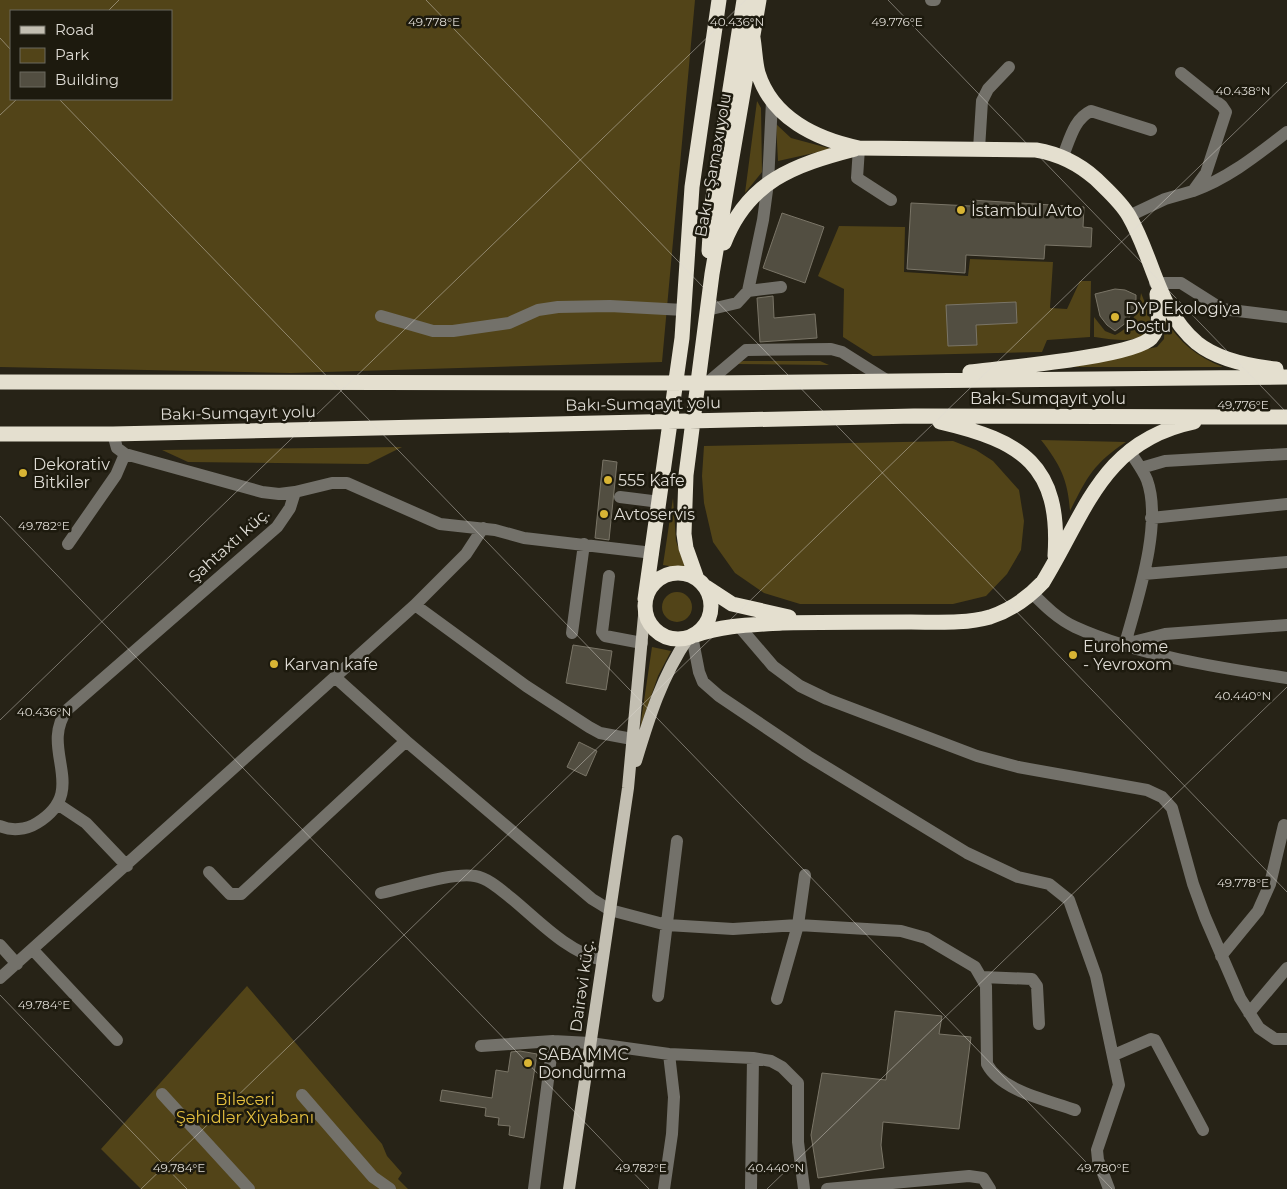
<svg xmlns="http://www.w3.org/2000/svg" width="1287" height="1189" viewBox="0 0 1287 1189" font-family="Montserrat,sans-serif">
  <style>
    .green { fill: #524418; fill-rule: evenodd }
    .building { fill: #524e41; stroke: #7a7567 }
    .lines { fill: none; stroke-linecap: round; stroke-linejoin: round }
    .minor { stroke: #73716a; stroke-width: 12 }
    .major { stroke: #c3bfb2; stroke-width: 12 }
    .highway { stroke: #e4dfcf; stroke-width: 15 }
    .ticks { fill: none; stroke: #dfdcd5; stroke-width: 1; stroke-opacity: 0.45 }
    .poi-dot { fill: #d8b434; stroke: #1d1a0e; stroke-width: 2 }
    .labels { text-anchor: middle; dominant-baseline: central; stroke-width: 5; stroke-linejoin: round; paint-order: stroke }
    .street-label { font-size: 16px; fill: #dfdcd5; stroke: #1d1a0e }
    .poi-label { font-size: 16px; fill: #dfdcd5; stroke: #1d1a0e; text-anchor: start }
    .park-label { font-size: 16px; fill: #e5c03f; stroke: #1d1a0e }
    .ticks-label { font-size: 12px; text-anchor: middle; fill: #dfdcd5; stroke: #1d1a0e; stroke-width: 5; stroke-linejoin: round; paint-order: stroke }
  </style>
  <rect width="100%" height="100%" fill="#272317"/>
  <path class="green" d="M 0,0 L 695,0 L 662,362 L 291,373 L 0,367 ZM 11,11 L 171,11 L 171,99 L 11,99 Z
    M 757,101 L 761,108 L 762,172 L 745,193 Z
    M 776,124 L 791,138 L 832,149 L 778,161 Z
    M 839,226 L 905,227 L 904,272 L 968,276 L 970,259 L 1053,262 L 1050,308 L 1067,309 L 1080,281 L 1091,281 L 1090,337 L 1047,340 L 1042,352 L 873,356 L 843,337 L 844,289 L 818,276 Z
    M 1141,293 C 1144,301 1149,311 1150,319 C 1152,348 1110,339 1094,337 L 1094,317 L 1105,331 L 1115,335 C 1132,327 1139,311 1141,293 Z
    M 1165,319 C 1179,342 1197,357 1223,367 L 1060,367 L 1157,347 L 1164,339 Z
    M 743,361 L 820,361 L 829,365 L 734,364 Z
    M 1041,440 L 1126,442 C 1094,463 1087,477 1070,511 C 1068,480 1060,464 1041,440 Z
    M 953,441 L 976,450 L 993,461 L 1019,490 L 1024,521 L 1021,550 L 1007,574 L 986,596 L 953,604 L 800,604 L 764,593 L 735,573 L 713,542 L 704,503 L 702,476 L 704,446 Z
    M 402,447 L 368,464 L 188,462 L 162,450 Z
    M 673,498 L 676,541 L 686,569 L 663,565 Z
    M662 607a15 15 0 1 1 30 0a15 15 0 1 1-30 0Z
    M 652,647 L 671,651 L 658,676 L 640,728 Z
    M 247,986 L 382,1144 L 387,1156 L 402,1173 L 398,1179 L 408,1189 L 141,1189 L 101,1149 Z"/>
  <path class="building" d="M 971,200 L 1084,207 L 1083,227 L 1092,228 L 1091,247 L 1045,245 L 1044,259 L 966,255 L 965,273 L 907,269 L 911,203 L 971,206 Z
    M 782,213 L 824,227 L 805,283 L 763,268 Z
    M 1115,289 L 1125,290 L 1136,295 L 1136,304 L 1127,322 L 1115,331 L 1107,325 L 1100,316 L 1095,294 Z
    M 773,296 L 774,318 L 815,314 L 817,338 L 760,342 L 757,298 Z
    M 1016,302 L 1017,323 L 976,325 L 977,345 L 948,346 L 946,305 Z
    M 603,460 L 617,462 L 609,540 L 595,538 Z
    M 573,645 L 612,651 L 606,690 L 566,683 Z
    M 579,742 L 597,751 L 586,776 L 567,767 Z
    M 895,1011 L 942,1016 L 939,1034 L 971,1037 L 959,1129 L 883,1122 L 881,1145 L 884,1168 L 818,1178 L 811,1135 L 822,1073 L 886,1080 Z
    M 520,1051 L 537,1054 L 524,1138 L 509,1135 L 510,1126 L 498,1125 L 499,1118 L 485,1116 L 486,1108 L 440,1101 L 442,1090 L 492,1098 L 496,1070 L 508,1072 L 511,1052 Z"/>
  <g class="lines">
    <path class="minor" d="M 931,0 L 935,0
      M 859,148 L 857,178 L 891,200
      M 979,149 L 982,101 L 988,89 L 1009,67
      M 1063,156 C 1070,139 1074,119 1091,111 L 1151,130
      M 1193,191 C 1229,178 1257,155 1287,132
      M 1129,216 L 1165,199 L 1193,191 L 1206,173 L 1226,112 L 1222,106 L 1181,73
      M 1155,283 L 1181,283 L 1222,309 L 1287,317
      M 748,291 L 781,287
      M 707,310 L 737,303 L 748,291 L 763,220 L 768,183 L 772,101
      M 381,316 L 433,331 L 453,331 L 509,323 L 538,310 L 558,307 L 610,306 L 684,310
      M 707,383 L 746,350 L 831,349 L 842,352 L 888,381
      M 113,434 L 117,448 L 125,454 L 262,492 L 279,494 L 295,492
      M 1141,468 L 1165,461 L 1287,454
      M 620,497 L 660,502
      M 1151,518 L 1287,504
      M 68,544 L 116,475 L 125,454
      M 1144,574 L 1287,562
      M 609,576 L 602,632 L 605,636 L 642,643
      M 1033,594 C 1045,606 1058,619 1075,627 C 1136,655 1220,668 1287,678
      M 415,605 L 466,554 L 483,528
      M 738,625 L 773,666 L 800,686 L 827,699 L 977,756 L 1018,767 L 1147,790 L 1162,797 L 1172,808 L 1193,884 L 1205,917 L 1240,998 L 1259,1028 L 1275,1039 L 1287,1039
      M 572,633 L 584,544
      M 692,636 L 699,672 L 703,682 L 719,696 L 808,756 L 967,853 L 1018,877 L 1049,884 L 1069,900 L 1096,976 L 1119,1085 L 1097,1150 L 1098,1160 L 1109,1189
      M 1125,644 C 1137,600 1163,524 1147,480 C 1143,470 1135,460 1129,450
      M 1125,644 L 1165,634 L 1287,625
      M 336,678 L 406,741 L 592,899 L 610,910 L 667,925 L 733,929 L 798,925 L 901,931 L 926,938 L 975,967 L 986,986 L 987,1064 C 1001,1091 1047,1100 1075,1110
      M 59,805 L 86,823 L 127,866
      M 0,826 C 11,831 26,830 37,823 C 91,790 38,750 67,710 L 277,527 L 290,508 L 295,492 L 332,483 L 347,483 L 440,524 L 495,530 L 524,538 L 653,553
      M 209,872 L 230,894 L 241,894 L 406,741
      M 381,893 C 405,888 452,872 475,876 C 488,878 501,890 511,898 C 538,920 567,952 602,960
      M 0,945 L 17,964
      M 33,950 L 117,1040
      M 1221,956 L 1258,911 L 1270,884 L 1284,825
      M 982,977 L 1032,979 L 1037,986 L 1039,1024
      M 0,978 L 415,605 L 526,686 L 589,727 L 600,733 L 632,739
      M 658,996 L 677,841
      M 777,999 L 798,925 L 805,875
      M 1249,1013 L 1287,968
      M 481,1046 L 553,1041 L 590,1043 L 669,1054 L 753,1058 L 771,1061 L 782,1067 L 798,1083 L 798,1142 L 804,1189
      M 1114,1055 L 1151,1039 L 1155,1040 L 1203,1130
      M 162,1094 L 249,1189
      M 302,1095 L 373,1177 L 390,1189
      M 534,1189 L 553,1041
      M 664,1189 L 672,1134 L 674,1097 L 669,1054
      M 751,1189 L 753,1058
      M 827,1189 L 969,1176 L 983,1178 L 990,1189"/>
    <path class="major" d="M 636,761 C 649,718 662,676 688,638
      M 569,1189 L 628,788 L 645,605"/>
    <path class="highway" d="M 753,38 C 755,50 755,62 758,73 C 772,118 816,139 859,148 L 1036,150 C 1060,154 1078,163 1096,179 C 1108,191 1121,202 1129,216 C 1154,259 1157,309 1197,343 C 1218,360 1249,366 1276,369
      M 724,243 C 748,181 794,165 855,149
      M 709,251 L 712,204 L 744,0
      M 970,372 C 1002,368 1133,357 1151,338 C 1162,326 1158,309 1157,294
      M 0,382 L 707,383 L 1287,377
      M 940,422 C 1022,441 1061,465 1055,556
      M 0,434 L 113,434 L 914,416 L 1287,417
      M645 606a33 33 0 1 1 66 0a33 33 0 1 1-66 0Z
      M 697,579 L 686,548 L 684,534 L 686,475 L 712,274 L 759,0
      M 706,587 L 732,604 L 789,617
      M 645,599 L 682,338 L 692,187 L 719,0
      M 696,635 C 724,625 752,625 782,623 C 825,622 868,622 911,622 C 937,622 965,624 990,617 C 1011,610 1028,598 1043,582 C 1086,512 1102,441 1194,422"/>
  </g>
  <path class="ticks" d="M 426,0 L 1287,892M 888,0 L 1287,413M 108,11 L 119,0M 0,38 L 11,50M 59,99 L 1112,1189M 0,115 L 17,99M 0,516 L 649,1189M 0,720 L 746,0M 0,995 L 187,1189M 141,1189 L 1287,82M 767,1189 L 1287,687"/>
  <g class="poi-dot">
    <circle cx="961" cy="210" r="5"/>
    <circle cx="1115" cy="317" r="5"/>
    <circle cx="23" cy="473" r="5"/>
    <circle cx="608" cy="480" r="5"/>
    <circle cx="604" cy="514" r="5"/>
    <circle cx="1073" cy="655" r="5"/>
    <circle cx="274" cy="664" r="5"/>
    <circle cx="528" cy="1063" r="5"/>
  </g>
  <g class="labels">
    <g class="street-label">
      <text transform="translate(713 165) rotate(-80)">Bakı - Şamaxı yolu</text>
      <text x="1048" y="398">Bakı-Sumqayıt yolu</text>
      <text transform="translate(643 404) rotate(-1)">Bakı-Sumqayıt yolu</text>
      <text transform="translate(238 413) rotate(-1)">Bakı-Sumqayıt yolu</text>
      <text transform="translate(229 545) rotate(-42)">Şahtaxtı küç.</text>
      <text transform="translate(582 986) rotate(-82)">Dairəvi küç.</text>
    </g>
    <g class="poi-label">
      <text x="971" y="210">İstambul Avto</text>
      <text x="1125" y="308">DYP Ekologiya<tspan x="1125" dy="18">Postu</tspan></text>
      <text x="33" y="464">Dekorativ<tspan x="33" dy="18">Bitkilər</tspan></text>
      <text x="618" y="480">555 Kafe</text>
      <text x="614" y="514">Avtoservis</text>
      <text x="1083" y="646">Eurohome<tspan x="1083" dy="18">- Yevroxom</tspan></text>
      <text x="284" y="664">Karvan kafe</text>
      <text x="538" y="1054">SABA MMC<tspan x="538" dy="18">Dondurma</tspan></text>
    </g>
    <g class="park-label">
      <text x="245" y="1099">Biləcəri<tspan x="245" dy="18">Şəhidlər Xiyabanı</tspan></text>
    </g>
  </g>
  <g class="ticks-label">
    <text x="737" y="26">40.436°N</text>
    <text x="434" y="26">49.778°E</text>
    <text x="897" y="26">49.776°E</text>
    <text x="1243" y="95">40.438°N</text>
    <text x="1243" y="409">49.776°E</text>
    <text x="44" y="530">49.782°E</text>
    <text x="1243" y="700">40.440°N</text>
    <text x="44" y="716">40.436°N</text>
    <text x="1243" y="887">49.778°E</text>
    <text x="44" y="1009">49.784°E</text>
    <text x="179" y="1172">49.784°E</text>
    <text x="641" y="1172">49.782°E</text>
    <text x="1103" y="1172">49.780°E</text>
    <text x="776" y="1172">40.440°N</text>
  </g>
  <rect x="10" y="10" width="162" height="90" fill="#1d1a0e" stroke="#6b685e"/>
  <rect x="20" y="26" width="25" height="8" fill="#c3bfb2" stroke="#6b685e"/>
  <text x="55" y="35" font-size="15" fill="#dfdcd5">Road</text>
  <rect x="20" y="48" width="25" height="15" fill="#524418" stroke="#6b685e"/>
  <text x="55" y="60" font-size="15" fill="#dfdcd5">Park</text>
  <rect x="20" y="72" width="25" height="15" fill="#524e41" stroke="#6b685e"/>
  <text x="55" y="85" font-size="15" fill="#dfdcd5">Building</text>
</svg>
